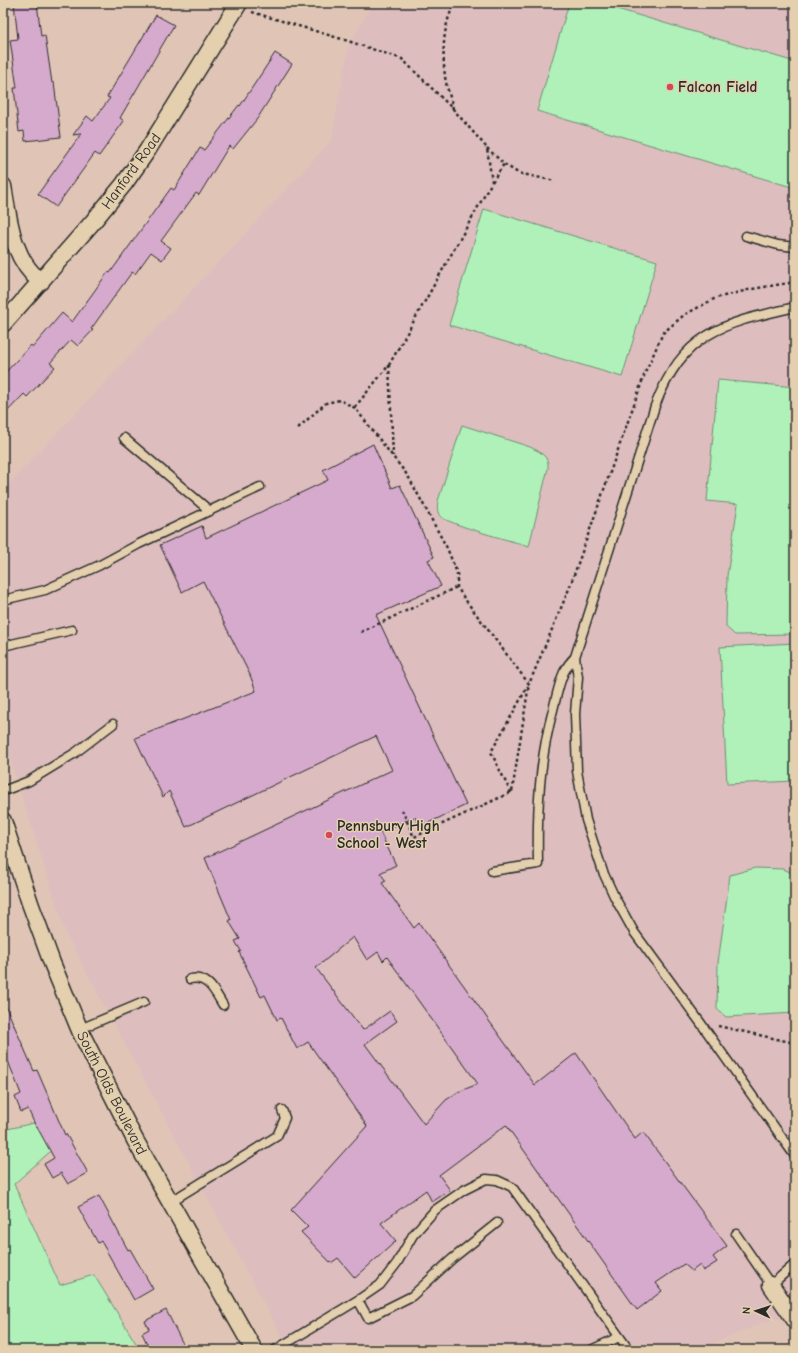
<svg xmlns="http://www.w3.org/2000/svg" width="798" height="1353" viewBox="0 0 798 1353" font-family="'Comic Neue',sans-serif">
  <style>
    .built { fill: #ddbdbe }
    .green { fill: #b0f1ba; stroke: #6e8e72 }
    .building { fill: #d6aacd; stroke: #2b2b2b; fill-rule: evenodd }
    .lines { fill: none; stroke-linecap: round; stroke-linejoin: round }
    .service-casing { stroke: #2b2b2b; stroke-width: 11 }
    .minor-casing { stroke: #2b2b2b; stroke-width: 19 }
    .path { stroke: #2b2b2b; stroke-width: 2.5; stroke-dasharray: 3 3; stroke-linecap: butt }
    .service { stroke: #e4d0ae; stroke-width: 8 }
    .minor { stroke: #e4d0ae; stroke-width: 16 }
    .poi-dot { fill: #d1495b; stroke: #e4d0ae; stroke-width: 1.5 }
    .labels { text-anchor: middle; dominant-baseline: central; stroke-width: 3; stroke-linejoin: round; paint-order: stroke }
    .poi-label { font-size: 15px; font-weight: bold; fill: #2b2b2b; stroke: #e4d0ae; text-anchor: start }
    .street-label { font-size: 15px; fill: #2b2b2b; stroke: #e4d0ae }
  </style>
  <rect width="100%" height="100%" fill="#e0c5b7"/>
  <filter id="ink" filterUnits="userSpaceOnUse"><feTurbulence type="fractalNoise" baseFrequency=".025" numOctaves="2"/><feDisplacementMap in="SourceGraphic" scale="8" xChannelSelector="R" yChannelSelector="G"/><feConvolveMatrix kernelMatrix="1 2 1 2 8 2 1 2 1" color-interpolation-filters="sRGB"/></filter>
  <g filter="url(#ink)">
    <path class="built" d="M 373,3 L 795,3 L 795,1314 L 757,1325 L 697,1350 L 289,1350 L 66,934 L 3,737 L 3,490 L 214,267 L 331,141 L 349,45 Z"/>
    <path class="green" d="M 569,3 L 597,3 L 795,62 L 795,188 L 537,111 Z
      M 484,209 L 657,261 L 622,377 L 449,325 Z
      M 718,380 L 795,387 L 795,634 L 735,635 L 726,627 L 727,576 L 738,504 L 707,501 Z
      M 462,425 L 530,447 L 540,452 L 546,458 L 548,463 L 548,468 L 529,546 C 515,542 447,524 440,516 C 437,512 437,507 438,501 Z
      M 795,643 L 795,781 L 727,784 L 720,647 Z
      M 755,868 L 783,869 L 795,874 L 795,1013 L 726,1017 L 717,1009 L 718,963 L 730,875 Z
      M 43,1121 L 53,1149 L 14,1184 L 60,1285 L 94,1275 L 140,1350 L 3,1350 L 3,1130 Z"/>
    <path class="building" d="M 14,3 L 37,3 L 41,36 L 45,35 L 52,83 L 54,83 L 61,137 L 25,141 L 24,131 L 19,132 L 14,88 L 17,88 L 10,40 L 18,39 Z
      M 156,15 L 174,25 L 120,118 L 124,121 L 99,156 L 95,153 L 56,207 L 38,194 L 81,134 L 73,135 L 87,116 L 93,121 L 110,98 L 107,97 Z
      M 275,53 L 292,64 L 257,119 L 233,149 L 229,146 L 199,195 L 196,193 L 161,241 L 171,248 L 162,260 L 151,252 L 135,274 L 132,272 L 91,329 L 93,330 L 78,346 L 71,340 L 50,363 L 55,367 L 27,397 L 24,394 L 3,416 L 3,375 L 31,345 L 33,347 L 62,313 L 72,322 L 108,272 L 110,273 L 171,188 L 174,190 L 200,148 L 204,150 L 239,105 L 240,106 Z
      M 373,444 L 392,488 L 400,485 L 434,557 L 428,560 L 441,586 L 376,615 L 466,805 L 420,827 L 415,817 L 380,832 L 396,865 L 380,873 L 386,881 L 382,883 L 414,928 L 419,923 L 535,1085 L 576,1053 L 635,1139 L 643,1132 L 727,1246 L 713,1257 L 717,1262 L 703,1271 L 700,1265 L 692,1271 L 684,1264 L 656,1283 L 662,1291 L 637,1310 L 506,1125 L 439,1175 L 450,1190 L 432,1202 L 426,1190 L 381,1223 L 396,1241 L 355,1278 L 338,1258 L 331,1263 L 301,1232 L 308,1227 L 291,1210 L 367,1126 L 308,1042 L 297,1049 L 281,1018 L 277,1020 L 265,995 L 261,997 L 239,952 L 241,951 L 235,941 L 240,939 L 229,921 L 231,920 L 205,858 L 392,770 L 376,736 L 186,827 L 169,791 L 163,797 L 135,738 L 256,691 L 250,675 L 203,581 L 182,592 L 160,545 L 202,526 L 206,538 L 328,480 L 323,470 ZM 353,937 L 367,960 L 378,952 L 383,961 L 387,957 L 478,1084 L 458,1092 L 446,1100 L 424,1124 L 365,1044 L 397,1021 L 390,1011 L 363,1030 L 316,968 Z
      M 3,1000 L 34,1071 L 37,1070 L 65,1135 L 66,1134 L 88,1173 L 68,1184 L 61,1173 L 52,1178 L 44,1164 L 54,1158 L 37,1127 L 36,1127 L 28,1109 L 21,1112 L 15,1097 L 21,1094 L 8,1061 L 3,1063 Z
      M 99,1196 L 128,1250 L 130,1249 L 153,1289 L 134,1300 L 101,1241 L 98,1243 L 78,1207 Z
      M 166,1310 L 183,1344 L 171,1350 L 150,1350 L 142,1333 L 149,1329 L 145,1321 Z"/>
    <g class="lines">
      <defs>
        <path id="service" d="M 746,236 L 778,245 L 795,247
          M 795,307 C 722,324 684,331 655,406 L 575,657 L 578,677 L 575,714 L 577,771 L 586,820 L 603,872 L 615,898 L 634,932 L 700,1022 L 795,1156
          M 124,438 L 210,511
          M 3,600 L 45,590 L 100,565 L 139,544 L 260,487
          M 3,646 L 72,630
          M 3,791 L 29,781 L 75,753 L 113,724
          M 492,871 L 538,864 C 537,811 539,761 553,710 C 556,698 559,683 564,672 C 567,666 571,661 575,657
          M 190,979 C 208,975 215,992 223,1005
          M 80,1029 L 144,1002
          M 170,1202 L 277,1136 L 285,1118 L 282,1110
          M 736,1234 L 771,1285 L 795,1264
          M 358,1300 L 380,1285 L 397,1263 L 413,1235 L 435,1210 L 464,1190 L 486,1179 L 497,1180 L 512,1187 L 629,1350
          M 275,1350 L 358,1300 L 368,1318 L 412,1296 L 452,1259 L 497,1223
          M 591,1350 L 619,1337"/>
        <path id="minor" d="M 3,186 C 9,220 12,259 41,282
          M 3,324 L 91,224 L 124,184 L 147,151 L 239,3
          M 3,821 L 30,903 L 52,963 L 81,1033 L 135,1140 L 254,1350
          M 771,1285 L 795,1320"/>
      </defs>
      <use href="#service" class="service-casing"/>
      <use href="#minor" class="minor-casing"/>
      <path class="path" d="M 252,12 L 345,40 L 402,59 L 453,109 L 487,148 L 492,182 L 389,365 L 355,407
        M 453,109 C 451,98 446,87 445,76 C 442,52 443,24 455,3
        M 487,148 L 504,164 L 518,173 L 555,181
        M 492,182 L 504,164
        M 389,365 L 393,456
        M 298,428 L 326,403 L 340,400 L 355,408 L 408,476 L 447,548 L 457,573 L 457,587 L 464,598 L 529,684 L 569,589 L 645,373 L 663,333 L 684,315 L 716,298 L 752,289 L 795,282
        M 361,632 L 457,587
        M 511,793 L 491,752 L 528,686
        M 402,810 L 414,837 L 512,792 L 529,684
        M 718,1026 L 795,1043"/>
      <use href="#service" class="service"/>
      <use href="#minor" class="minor"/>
    </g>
  </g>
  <g class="poi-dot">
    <circle cx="670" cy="87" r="4"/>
    <circle cx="329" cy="835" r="4"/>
  </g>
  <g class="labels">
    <g class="poi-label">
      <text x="678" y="87">Falcon Field</text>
      <text x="337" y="826">Pennsbury High<tspan x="337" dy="17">School - West</tspan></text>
    </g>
    <g class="street-label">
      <text transform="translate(131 171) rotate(-54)">Hanford Road</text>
      <text transform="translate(112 1093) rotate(63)">South Olds Boulevard</text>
    </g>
  </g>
  <rect width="798" height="1353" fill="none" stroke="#e4d0ae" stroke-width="16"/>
  <rect x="8" y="8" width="782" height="1337" fill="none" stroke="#2b2b2b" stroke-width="1.5" filter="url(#ink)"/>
  <g transform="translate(756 1311) rotate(273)" stroke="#e4d0ae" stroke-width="3" paint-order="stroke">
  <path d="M0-3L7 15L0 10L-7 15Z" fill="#2b2b2b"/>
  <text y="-6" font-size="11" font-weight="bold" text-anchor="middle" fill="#2b2b2b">N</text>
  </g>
</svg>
